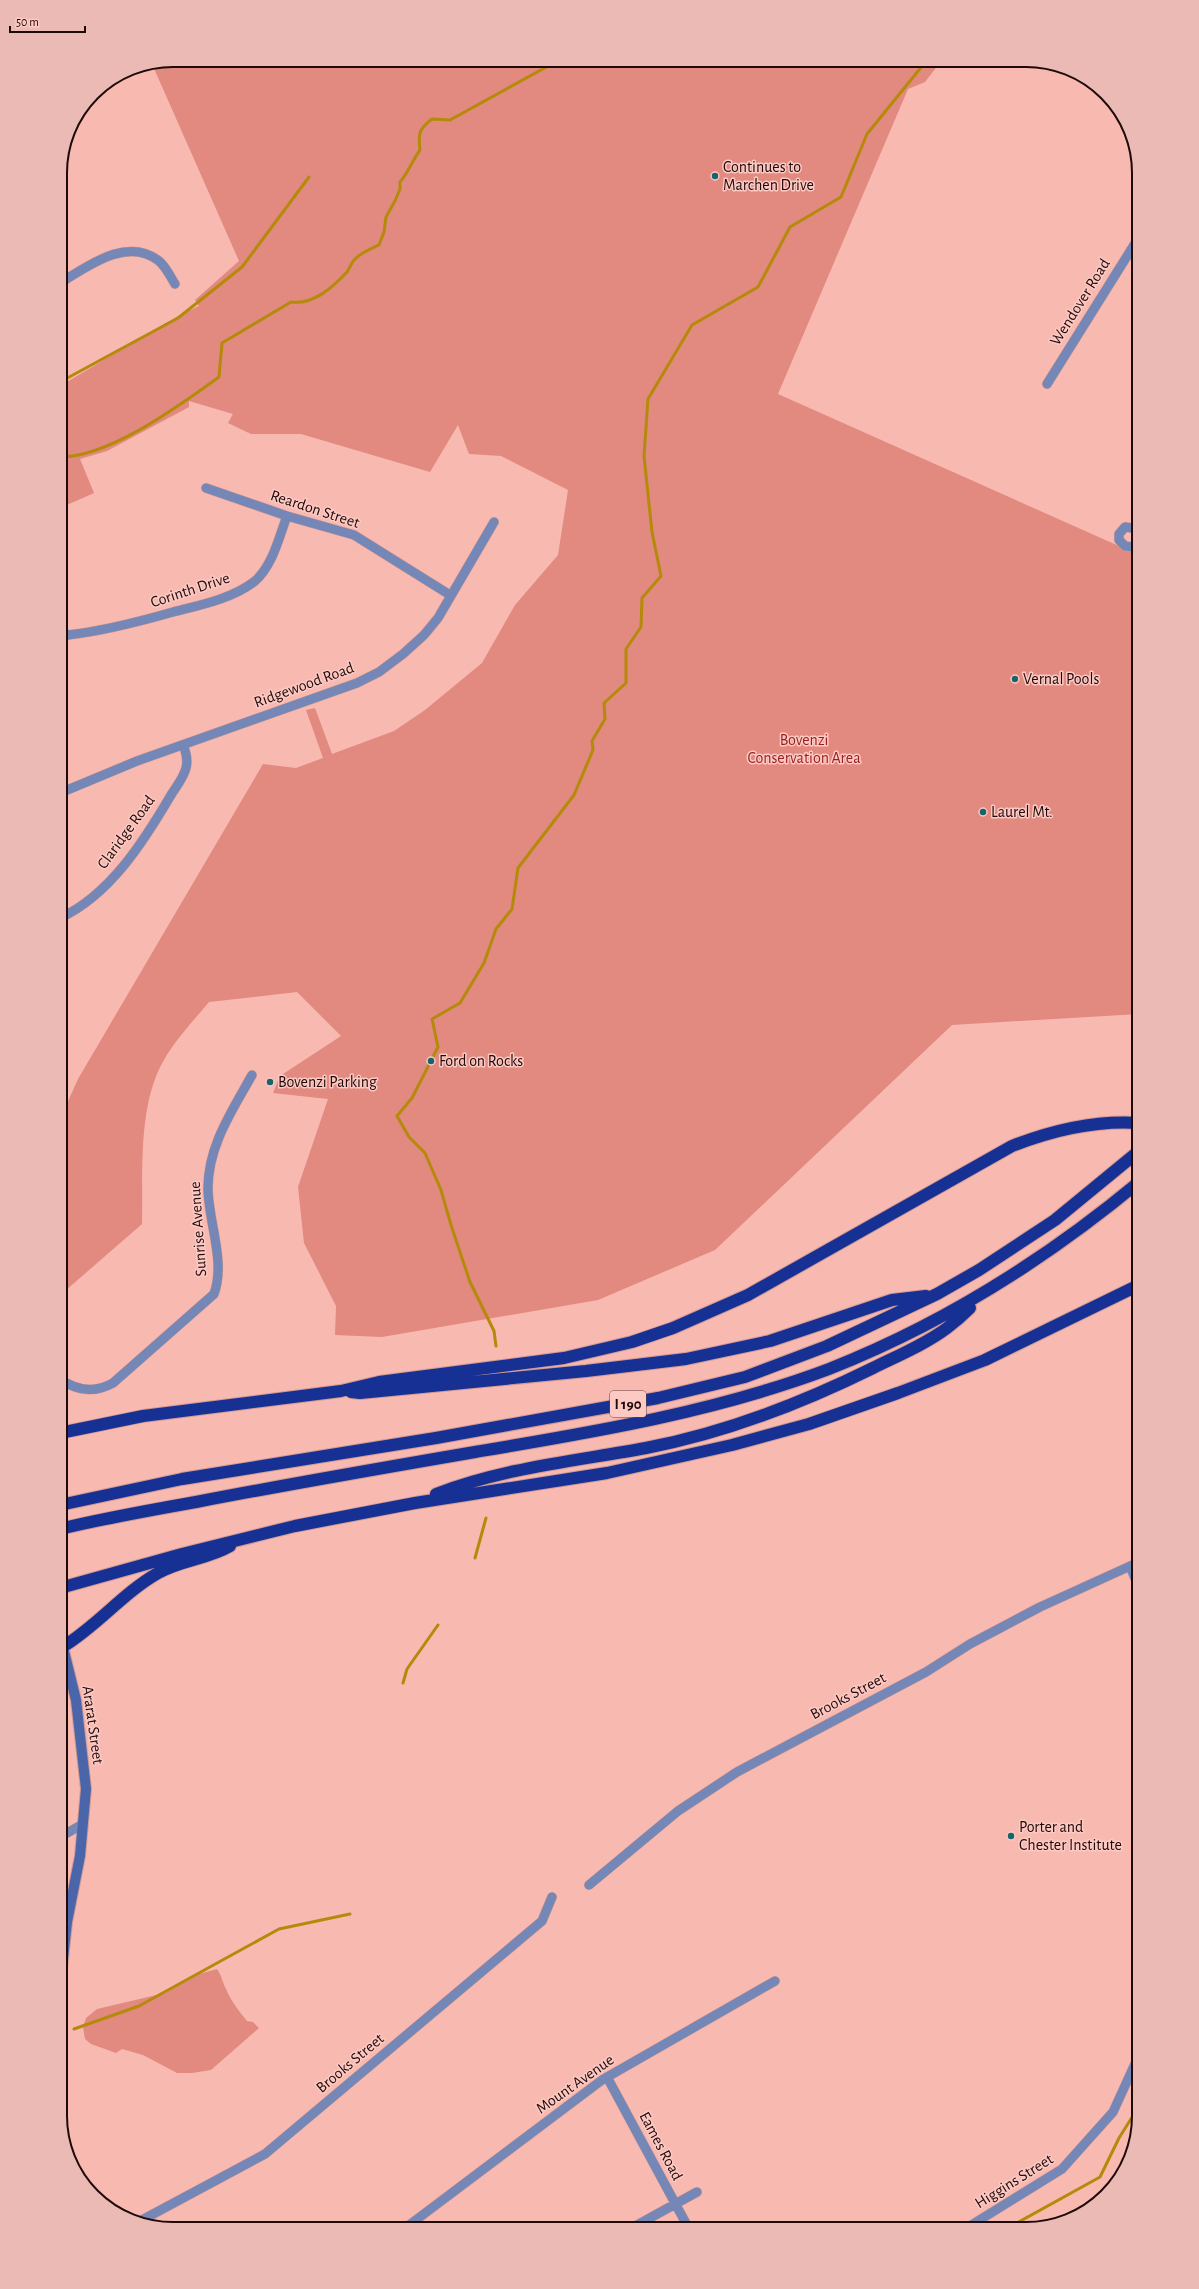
<svg xmlns="http://www.w3.org/2000/svg" width="1199" height="2289" viewBox="0 0 1199 2289" font-family="'Alegreya Sans',sans-serif">
  <style>
    .green { fill: #e28980 }
    .lines { fill: none; stroke-linecap: round; stroke-linejoin: round }
    .stream { stroke: #b58a0a; stroke-width: 3 }
    .minor-casing { stroke: #d19a93; stroke-width: 10 }
    .secondary-casing { stroke: #d19a93; stroke-width: 12 }
    .motorway-casing { stroke: #d19a93; stroke-width: 14 }
    .minor { stroke: #7487b6; stroke-width: 9 }
    .secondary { stroke: #4a65a9; stroke-width: 10 }
    .motorway { stroke: #173094; stroke-width: 12 }
    .poi-dot { fill: #17646d; stroke: #fdc9c3; stroke-width: 1.5 }
    .labels { text-anchor: middle; dominant-baseline: central; stroke-width: 3; stroke-linejoin: round; paint-order: stroke }
    .shield { fill: #fdc9c3; stroke: #624341; stroke-width: 1 }
    .shield-label { font-size: 15px; font-weight: bold; fill: #200a09 }
    .poi-label { font-size: 16px; fill: #200a09; stroke: #fdc9c3; text-anchor: start }
    .street-label { font-size: 16px; fill: #200a09; stroke: #fdc9c3 }
    .park-label { font-size: 16px; fill: #971e1e; stroke: #fdc9c3 }
    .rim { fill: none; stroke: #200a09; stroke-width: 2 }
  </style>
  <rect width="100%" height="100%" fill="#f8b9b1"/>
  <path class="green" d="M 174,60 L 942,60 L 925,82 L 908,89 L 778,394 L 1139,555 L 1139,1014 L 952,1025 L 715,1250 L 598,1300 L 382,1337 L 335,1335 L 336,1306 L 304,1243 L 298,1187 L 328,1099 L 273,1093 L 280,1076 L 341,1036 L 297,992 L 209,1002 C 189,1026 164,1051 154,1082 C 139,1125 143,1179 142,1224 L 65,1291 L 60,1286 L 60,1153 L 66,1152 L 60,1142 L 60,1119 L 78,1079 L 263,764 L 296,768 L 323,758 L 306,710 L 315,708 L 332,754 L 394,731 L 425,710 L 482,663 L 515,605 L 558,555 L 568,490 L 501,456 L 469,454 L 458,425 L 430,472 L 301,434 L 251,434 L 228,423 L 233,414 L 189,401 L 189,407 L 107,451 L 80,459 L 94,493 L 60,508 L 60,386 L 178,316 L 199,306 L 195,300 L 239,261 L 152,64 Z
    M 217,1969 C 222,1976 222,1981 226,1989 C 231,2001 239,2011 247,2021 L 253,2022 L 259,2028 L 211,2070 L 192,2073 L 177,2073 L 143,2055 L 122,2049 L 116,2053 L 91,2044 L 85,2039 L 83,2027 L 86,2018 L 97,2009 L 165,1993 L 199,1974 Z"/>
  <g class="lines">
    <path class="stream" d="M 60,382 L 178,318 L 242,267 L 309,177
      M 60,457 C 110,457 180,405 219,377 L 222,343 L 291,302 C 313,305 332,288 347,272 C 350,268 351,263 355,259 C 362,252 370,249 379,245 L 384,232 L 386,217 L 395,201 L 400,189 L 400,182 C 408,173 412,161 420,150 C 418,133 419,129 432,119 L 450,120 L 559,60
      M 496,1346 L 494,1331 L 470,1282 L 451,1225 L 441,1190 L 425,1153 L 409,1137 L 397,1116 L 412,1098 L 438,1047 L 432,1019 L 460,1003 L 484,963 L 496,929 L 512,909 L 518,868 L 574,795 L 593,750 L 592,741 L 605,719 L 604,703 L 626,683 L 626,649 L 641,627 L 642,598 L 661,576 L 652,532 L 644,456 L 648,399 L 692,325 L 758,287 L 790,227 L 841,197 L 867,134 L 927,60
      M 475,1558 L 486,1518
      M 403,1683 L 407,1669 L 438,1625
      M 74,2029 L 139,2006 L 279,1929 L 350,1914
      M 1006,2229 L 1100,2177 L 1119,2138 L 1139,2106"/>
    <defs>
      <path id="minor" d="M 60,283 C 88,266 127,236 159,261 C 166,267 170,276 175,284
        M 1047,384 L 1139,237
        M 206,488 L 287,516 L 354,535 L 450,595
        M 1139,542 L 1133,547 L 1125,546 L 1119,540 L 1119,534 L 1125,527 L 1139,529
        M 60,632 L 68,635 C 104,631 138,622 173,612 C 200,605 232,599 255,581 C 273,565 279,537 287,516
        M 60,793 L 137,761 L 357,683 L 379,672 L 403,654 L 424,635 L 438,618 L 494,522
        M 60,918 C 110,895 144,841 171,795 C 176,787 184,777 186,768 C 188,760 186,752 183,745
        M 60,1379 C 77,1391 95,1393 113,1383 L 214,1294 C 226,1261 208,1221 208,1188 C 208,1146 232,1111 252,1075
        M 1130,1566 L 1139,1588
        M 60,1837 L 83,1824
        M 589,1885 L 678,1811 L 737,1772 L 926,1672 L 970,1644 L 1040,1607 L 1139,1562
        M 607,2077 L 689,2229
        M 142,2220 L 265,2154 L 542,1921 L 552,1897
        M 404,2229 L 602,2080 L 775,1981
        M 630,2229 L 697,2192
        M 965,2229 L 1062,2169 L 1113,2112 L 1139,2055"/>
      <path id="secondary" d="M 60,1987 L 67,1922 L 80,1856 L 86,1789 L 76,1700 L 60,1635"/>
      <path id="motorway" d="M 351,1392 L 360,1393 L 586,1371 L 686,1359 L 770,1341 L 892,1300 L 926,1296
        M 60,1433 L 143,1416 L 341,1391 L 379,1382 L 564,1358 L 632,1342 L 673,1328 L 748,1295 L 1012,1146 C 1053,1130 1095,1120 1139,1123
        M 436,1494 C 503,1468 575,1461 646,1448 C 725,1433 800,1404 873,1368 C 897,1356 926,1344 947,1328 C 955,1322 963,1315 970,1308
        M 60,1505 L 182,1479 L 436,1438 L 658,1398 L 745,1377 L 827,1346 L 937,1294 L 979,1270 L 1055,1220 L 1139,1151
        M 60,1529 C 105,1518 151,1510 196,1502 C 289,1484 382,1468 475,1452 C 594,1432 715,1412 829,1369 C 943,1324 1045,1260 1139,1182
        M 60,1588 L 182,1554 L 295,1526 L 415,1503 L 607,1473 L 732,1445 L 809,1424 L 898,1393 L 985,1360 L 1139,1285
        M 64,1646 C 98,1625 123,1593 158,1573 C 181,1560 208,1559 230,1546"/>
    </defs>
    <use href="#minor" class="minor-casing"/>
    <use href="#secondary" class="secondary-casing"/>
    <use href="#motorway" class="motorway-casing"/>
    <use href="#minor" class="minor"/>
    <use href="#secondary" class="secondary"/>
    <use href="#motorway" class="motorway"/>
  </g>
  <g class="poi-dot">
    <circle cx="715" cy="176" r="4"/>
    <circle cx="1015" cy="679" r="4"/>
    <circle cx="983" cy="812" r="4"/>
    <circle cx="431" cy="1061" r="4"/>
    <circle cx="270" cy="1082" r="4"/>
    <circle cx="1011" cy="1836" r="4"/>
  </g>
  <g class="labels">
    <rect class="shield" x="610" y="1391" width="36" height="26" rx="3"/>
    <g class="shield-label">
      <text x="628" y="1404">I 190</text>
    </g>
    <g class="poi-label">
      <text x="723" y="167">Continues to<tspan x="723" dy="18">Marchen Drive</tspan></text>
      <text x="1023" y="679">Vernal Pools</text>
      <text x="991" y="812">Laurel Mt.</text>
      <text x="439" y="1061">Ford on Rocks</text>
      <text x="278" y="1082">Bovenzi Parking</text>
      <text x="1019" y="1827">Porter and<tspan x="1019" dy="18">Chester Institute</tspan></text>
    </g>
    <g class="street-label">
      <text transform="translate(1080 302) rotate(-58)">Wendover Road</text>
      <text transform="translate(315 509) rotate(18)">Reardon Street</text>
      <text transform="translate(190 590) rotate(-18)">Corinth Drive</text>
      <text transform="translate(304 685) rotate(-20)">Ridgewood Road</text>
      <text transform="translate(126 832) rotate(-54)">Claridge Road</text>
      <text transform="translate(198 1229) rotate(-94)">Sunrise Avenue</text>
      <text transform="translate(848 1696) rotate(-28)">Brooks Street</text>
      <text transform="translate(93 1725) rotate(82)">Ararat Street</text>
      <text transform="translate(350 2063) rotate(-40)">Brooks Street</text>
      <text transform="translate(575 2084) rotate(-35)">Mount Avenue</text>
      <text transform="translate(661 2146) rotate(62)">Eames Road</text>
      <text transform="translate(1014 2181) rotate(-32)">Higgins Street</text>
    </g>
    <g class="park-label">
      <text x="804" y="740">Bovenzi<tspan x="804" dy="18">Conservation Area</tspan></text>
    </g>
  </g>
  <path d="M0 0H1199V2289H0ZM173 67H1026A106 106 0 0 1 1132 173V2116A106 106 0 0 1 1026 2222H173A106 106 0 0 1 67 2116V173A106 106 0 0 1 173 67Z" fill="#ebbab4" fill-rule="evenodd"/>
  <path class="rim" d="M173 67H1026A106 106 0 0 1 1132 173V2116A106 106 0 0 1 1026 2222H173A106 106 0 0 1 67 2116V173A106 106 0 0 1 173 67Z"/>
  <path d="M10 26v6h75v-6" fill="none" stroke="#200a09" stroke-width="2"/>
  <text x="16" y="26" font-size="12" fill="#200a09" stroke="#fdc9c3" stroke-width="3" paint-order="stroke">50 m</text>
</svg>
